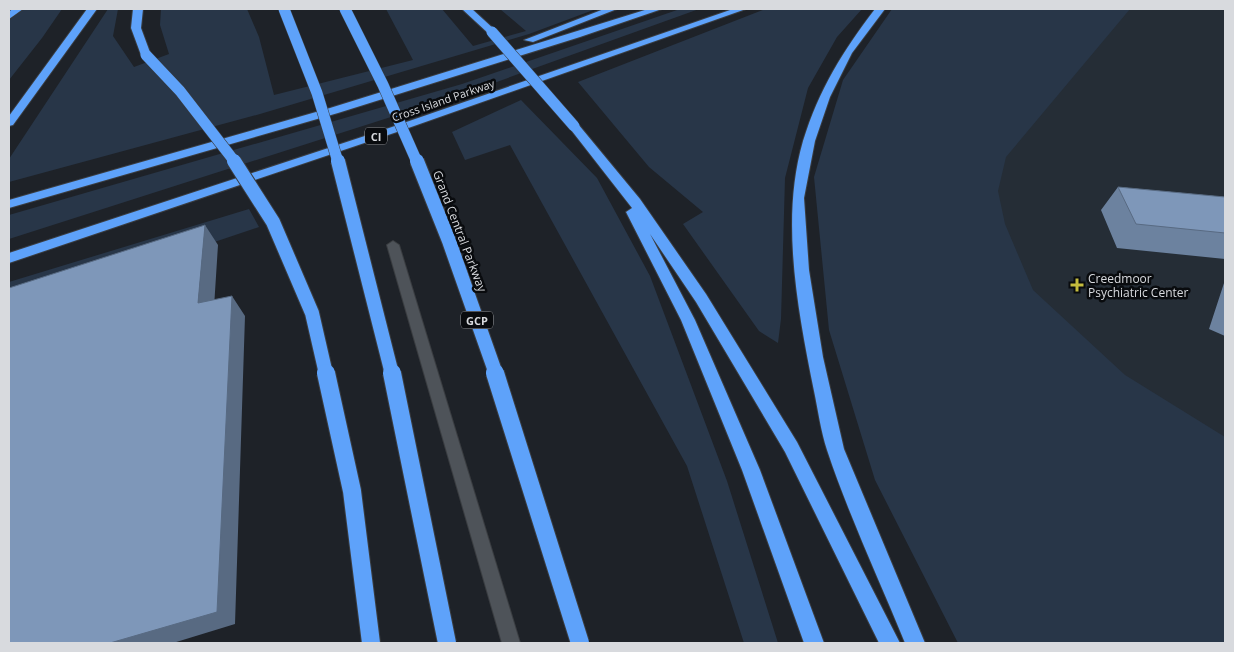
<svg xmlns="http://www.w3.org/2000/svg" width="1234" height="652" viewBox="0 0 1234 652" font-family="'Open Sans',sans-serif">
  <style>
    .built { fill: #252d36 }
    .green { fill: #283648 }
    .lines { fill: none; stroke-linecap: round; stroke-linejoin: round }
    .service-casing { stroke: #3a3d41; stroke-width: 2 }
    .motorway-casing { stroke: #3a3d41; stroke-width: 2 }
    .service { fill: #4e5359; fill-rule: evenodd }
    .motorway { fill: #5ea2fa; fill-rule: evenodd }
    .motorway-bridge-far2-casing { stroke: #3a3d41; stroke-width: 12; stroke-linecap: butt }
    .motorway-bridge-far1-casing { stroke: #3a3d41; stroke-width: 16; stroke-linecap: butt }
    .motorway-bridge-casing { stroke: #3a3d41; stroke-width: 20; stroke-linecap: butt }
    .motorway-bridge-far2 { stroke: #5ea2fa; stroke-width: 11 }
    .motorway-bridge-far1 { stroke: #5ea2fa; stroke-width: 14 }
    .motorway-bridge { stroke: #5ea2fa; stroke-width: 18 }
    .wall { fill: #6c829f }
    .shaded-wall { fill: #586a82 }
    .building { fill: #7e97b9; stroke: #586a82 }
    .poi-dot { fill: #c4bc3e; stroke: #090b0e; stroke-width: 2 }
    .labels { text-anchor: middle; dominant-baseline: central; stroke-width: 5; stroke-linejoin: round; paint-order: stroke }
    .far-street-label { font-size: 11px; fill: #d8dade; stroke: #090b0e }
    .shield { fill: #090b0e; stroke: #9a9ca0; stroke-width: 1 }
    .shield-label { font-size: 11px; font-weight: bold; fill: #d8dade }
    .street-label { font-size: 12px; fill: #d8dade; stroke: #090b0e }
    .poi-label { font-size: 12px; fill: #d8dade; stroke: #090b0e; text-anchor: start }
  </style>
  <rect width="100%" height="100%" fill="#1e2228"/>
  <path class="built" d="M 999,9 L 1225,9 L 1225,589 L 990,485 Z"/>
  <path class="green" d="M 24,9 L 62,9 L 42,38 L 9,80 L 9,20 Z
    M 108,9 L 118,9 L 113,36 L 134,67 L 169,54 L 160,25 L 161,9 L 247,9 L 259,37 L 274,95 L 413,60 L 386,9 L 442,9 L 473,46 L 526,31 L 500,9 L 596,9 L 529,34 L 260,114 L 9,182 L 9,159 Z
    M 680,9 L 699,9 L 466,93 L 9,239 L 9,215 L 462,84 Z
    M 765,9 L 862,9 L 837,37 L 808,88 L 785,178 L 781,319 L 778,343 L 759,331 L 683,224 L 703,212 L 649,167 L 578,82 Z
    M 892,9 L 1130,9 L 1006,157 L 998,191 L 1005,224 L 1033,290 L 1125,375 L 1225,437 L 1225,643 L 958,643 L 875,480 L 829,330 L 814,177 L 843,80 Z
    M 521,100 L 597,178 L 650,276 L 727,481 L 778,643 L 744,643 L 687,466 L 510,145 L 465,160 L 452,132 Z
    M 249,209 L 259,227 L 9,311 L 9,282 Z"/>
  <g class="lines">
    <defs>
      <path id="service" d="M 393,241 L 399,245 L 520,643 L 502,643 L 387,245 Z"/>
      <path id="motorway" d="M 12,9 L 23,9 L 9,19 L 9,12 Z
        M 87,9 L 97,9 L 13,125 L 9,126 L 9,116 Z
        M 133,9 L 143,9 L 141,28 L 151,55 L 150,57 L 141,55 L 131,28 Z
        M 462,9 L 472,9 L 495,30 L 495,34 L 489,34 Z
        M 604,9 L 617,9 L 533,42 L 524,40 Z
        M 648,9 L 662,9 L 580,37 L 338,113 L 9,208 L 9,200 L 330,108 Z
        M 733,9 L 746,9 L 397,132 L 9,263 L 9,253 L 389,128 Z
        M 875,9 L 885,9 L 852,53 L 830,97 L 815,141 L 804,198 L 809,270 L 823,357 L 844,449 L 925,643 L 905,643 C 879,579 849,516 827,450 C 821,432 818,410 814,391 C 798,311 780,220 803,141 C 819,89 843,51 875,9 Z
        M 574,123 L 578,124 L 640,199 L 706,294 L 797,442 L 900,643 L 879,643 L 785,452 L 696,302 L 650,234 L 695,320 L 760,470 L 824,643 L 804,643 L 742,470 L 681,320 L 626,212 L 632,208 L 568,126 Z"/>
    </defs>
    <use href="#service" class="service-casing"/>
    <use href="#motorway" class="motorway-casing"/>
    <use href="#service" class="service"/>
    <use href="#motorway" class="motorway"/>
    <defs>
      <path id="motorway-bridge-far2" d="M 284,9 L 317,93 L 338,162
        M 345,9 L 383,85 L 417,162
        M 492,32 L 574,126
        M 146,55 L 180,91 L 235,162"/>
      <path id="motorway-bridge-far1" d="M 234,161 L 273,222 L 312,313 L 326,374
        M 338,161 L 392,374
        M 417,161 L 449,241 L 496,374"/>
      <path id="motorway-bridge" d="M 326,373 L 352,491 L 371,643
        M 392,373 L 447,643
        M 495,373 L 580,643"/>
    </defs>
    <use href="#motorway-bridge-far2" class="motorway-bridge-far2-casing"/>
    <use href="#motorway-bridge-far1" class="motorway-bridge-far1-casing"/>
    <use href="#motorway-bridge" class="motorway-bridge-casing"/>
    <use href="#motorway-bridge-far2" class="motorway-bridge-far2"/>
    <use href="#motorway-bridge-far1" class="motorway-bridge-far1"/>
    <use href="#motorway-bridge" class="motorway-bridge"/>
  </g>
  <path class="wall" d="M 1118,187 L 1225,197 L 1225,259 L 1117,248 L 1101,210 Z
    M 1225,280 L 1225,336 L 1209,329 Z"/>
  <path class="shaded-wall" d="M 205,225 L 218,245 L 213,323 L 198,303 Z
    M 232,296 L 245,316 L 235,624 L 173,643 L 110,643 Z"/>
  <path class="building" d="M 1118,187 L 1225,197 L 1225,233 L 1136,224 Z
    M 205,225 L 198,303 L 232,296 L 217,612 L 110,643 L 9,643 L 9,288 Z"/>
  <path class="poi-dot" d="M1074.5 277.5h5v5h5v5h-5v5h-5v-5h-5v-5h5z"/>
  <g class="labels">
    <g class="far-street-label">
      <text transform="translate(443 100) rotate(-19)">Cross Island Parkway</text>
    </g>
    <g class="shield">
      <rect x="365" y="127.5" width="22" height="17" rx="4"/>
      <rect x="461" y="311.5" width="32" height="17" rx="4"/>
    </g>
    <g class="shield-label">
      <text x="376" y="136">CI</text>
      <text x="477" y="320">GCP</text>
    </g>
    <g class="street-label">
      <text transform="translate(460 231) rotate(69)">Grand Central Parkway</text>
    </g>
    <g class="poi-label">
      <text x="1088" y="278">Creedmoor<tspan x="1088" dy="14">Psychiatric Center</tspan></text>
    </g>
  </g>
  <rect width="1234" height="652" fill="none" stroke="#d8dade" stroke-width="20"/>
</svg>
